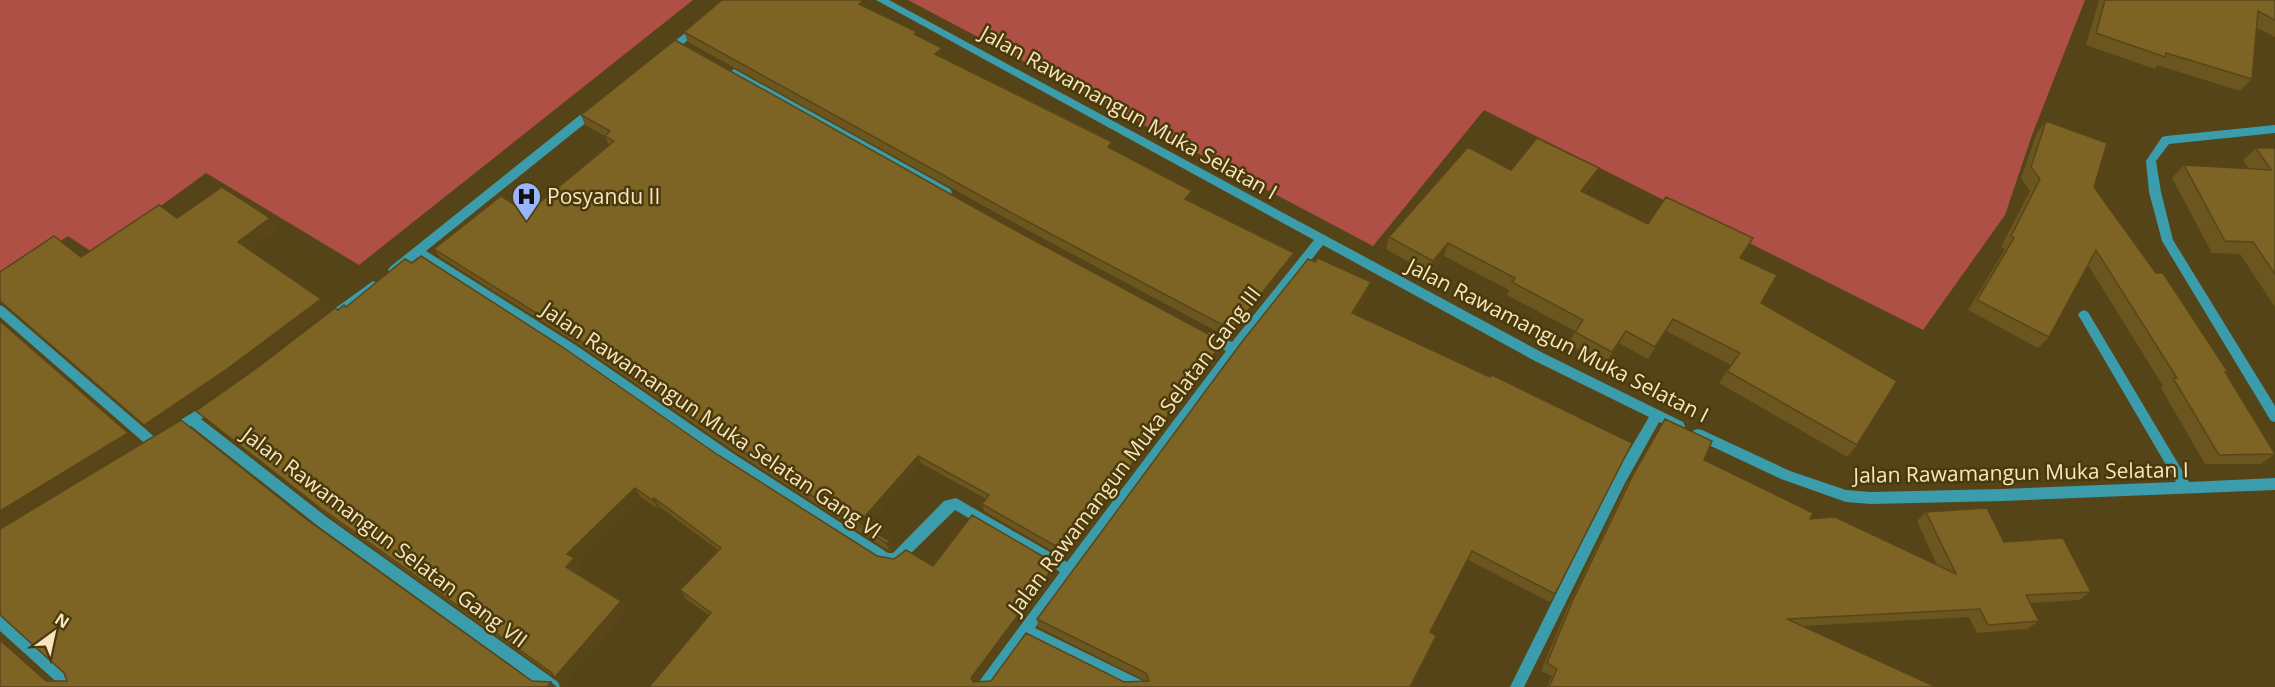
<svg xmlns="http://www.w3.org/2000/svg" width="2275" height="687" viewBox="0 0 2275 687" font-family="'Open Sans',sans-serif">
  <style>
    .green { fill: #af5046 }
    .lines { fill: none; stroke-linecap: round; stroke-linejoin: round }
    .minor { fill: #3b9dab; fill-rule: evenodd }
    .tertiary { fill: #3b9dab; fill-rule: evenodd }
    .wall { fill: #6c561f }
    .shaded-wall { fill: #584619 }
    .building { fill: #7d6424; stroke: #584619; stroke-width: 1.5 }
    .labels { text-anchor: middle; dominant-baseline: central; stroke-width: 5; stroke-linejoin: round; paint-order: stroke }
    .street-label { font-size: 21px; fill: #f7e6be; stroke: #4a390a }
    .poi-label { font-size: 21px; fill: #f7e6be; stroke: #4a390a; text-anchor: start }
  </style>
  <rect width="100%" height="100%" fill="#554417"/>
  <path class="green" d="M 0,0 L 693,0 L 359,265 L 206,173 L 95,254 L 68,236 L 0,283 Z
    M 908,0 L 2085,0 L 2032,135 L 2005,215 L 1923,330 L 1484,110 L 1373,246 Z"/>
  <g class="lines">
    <path class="minor" d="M 876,0 L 889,0 L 1543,353 L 1683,422 L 1685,426 L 1683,430 L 1679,431 L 1659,422 L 1625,483 L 1524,687 L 1510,687 L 1615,475 L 1649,417 L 1535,361 L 1323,245 L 1238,352 L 1035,628 L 1145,682 L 1147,687 L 1125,687 L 1027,638 L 991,687 L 975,687 L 1060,572 L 955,510 L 901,563 L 896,565 L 881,563 L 724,462 L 569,354 L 418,257 L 398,273 L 390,273 L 388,270 L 390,267 L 590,107 L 598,107 L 599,110 L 598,113 L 426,251 L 577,346 L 734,454 L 888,553 L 893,553 L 944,501 L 956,498 L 1067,562 L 1226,351 L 1205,339 L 1203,336 L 1205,333 L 1213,333 L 1232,342 L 1314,240 Z
      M 697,24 L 701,25 L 701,29 L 670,55 L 662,55 L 662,51 Z
      M 734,69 L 950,189 L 952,192 L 950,195 L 942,195 L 730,76 L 729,73 Z
      M 373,281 L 377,283 L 379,286 L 377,289 L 338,318 L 330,318 L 328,315 L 330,312 Z
      M 0,305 L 4,307 L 157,439 L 159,443 L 157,447 L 153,448 L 149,447 L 0,317 Z
      M 2084,310 L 2088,312 L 2189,482 L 2275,478 L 2275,490 L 2002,501 L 1871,504 L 1846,502 L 1781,479 L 1694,438 L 1692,434 L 1694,430 L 1698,429 L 1702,430 L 1790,471 L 1846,490 L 1871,492 L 2002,489 L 2176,482 L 2080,318 L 2078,315 L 2080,312 Z
      M 212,401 L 216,402 L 218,406 L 216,410 L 201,419 L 328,518 L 558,682 L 560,687 L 541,687 L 318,526 L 191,426 C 184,430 175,439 167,436 L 165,432 L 167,428 Z
      M 0,615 L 5,617 L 77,682 L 79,687 L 62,687 L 0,631 Z"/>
    <path class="tertiary" d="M 2275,125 L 2275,133 L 2169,144 L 2156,161 L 2161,192 L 2173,240 L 2275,406 L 2275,422 L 2271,421 L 2162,241 L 2149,192 L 2146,161 L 2162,137 L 2166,136 Z"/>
  </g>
  <path class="wall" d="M 2099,0 L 2275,0 L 2275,37 L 2257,28 L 2252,79 L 2240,91 L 2157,65 L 2155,69 L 2086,45 Z
    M 864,6 L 918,36 L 943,58 L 1112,150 L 1192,191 L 1192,200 L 1191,202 L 1294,253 L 1293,263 L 1231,339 L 1022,227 L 688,42 L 684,32 Z
    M 581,115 L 1011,228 L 1223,342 L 1223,351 L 1066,559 L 984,511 L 982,504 L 986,499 L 921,463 L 865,527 L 891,542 L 893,549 L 889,551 L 735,452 L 578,344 L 440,257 L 434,249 L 527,213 L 609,145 L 605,136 L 585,125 Z
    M 2046,121 L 2228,372 L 2226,373 L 2275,454 L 2261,464 L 2205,464 L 2161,388 L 2163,386 L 2088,265 L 2049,337 L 2038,348 L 1968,310 L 2005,249 L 2001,247 L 2030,191 L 2021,178 L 2037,133 Z
    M 2256,148 L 2275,148 L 2275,307 L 2240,254 L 2212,253 L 2172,178 L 2184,165 L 2249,169 L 2243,160 Z
    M 1599,168 L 1593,181 L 1584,193 L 1648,224 L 1740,258 L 1761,303 L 1857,445 L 1847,457 L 1719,383 L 1731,365 L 1666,331 L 1648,359 L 1619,343 L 1606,364 L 1569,345 L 1575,331 L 1507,295 L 1509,290 L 1444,256 L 1429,274 L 1386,249 L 1389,237 L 1511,170 Z
    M 1315,262 L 1371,282 L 1368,293 L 1355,314 L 1555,594 L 1550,602 L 1468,560 L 1430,633 L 1410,687 L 649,687 L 709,615 L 686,599 L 680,590 L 718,550 L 660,507 L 658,509 L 641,497 L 576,561 L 581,567 L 575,573 L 627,609 L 562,686 L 554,678 L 553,676 L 329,516 L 196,411 L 338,310 L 718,455 L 877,556 L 933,566 L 1057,573 L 976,682 L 1146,681 L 1038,627 L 1037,619 Z
    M 1665,419 L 1704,460 L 1810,519 L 1937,565 L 1917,521 L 1926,512 L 2004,542 L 2091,592 L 2079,600 L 2030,603 L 2039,621 L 2027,629 L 1977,633 L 1969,617 L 1802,626 L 1936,687 L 1547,687 L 1552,676 L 1541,671 L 1566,611 L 1627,484 Z"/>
  <path class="shaded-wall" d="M 942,48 L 943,58 L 935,54 Z
    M 1112,142 L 1112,152 L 1108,147 Z
    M 1599,168 L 1593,181 L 1575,204 L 1581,191 Z
    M 1192,191 L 1192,200 L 1185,209 L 1185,199 Z
    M 270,218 L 279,229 L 247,253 L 238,242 Z
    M 1448,243 L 1444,256 L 1429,274 L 1433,261 Z
    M 1294,253 L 1293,263 L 1231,339 L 1232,330 Z
    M 1371,282 L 1368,293 L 1349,323 L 1352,313 Z
    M 321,299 L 330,309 L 237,379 L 155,434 L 144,425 Z
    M 0,320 L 140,443 L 0,528 Z
    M 1626,331 L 1619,343 L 1606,364 L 1612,352 Z
    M 1223,342 L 1223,351 L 1066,559 L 1066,552 Z
    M 918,456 L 921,463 L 863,529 L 859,523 Z
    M 635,488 L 641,497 L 576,561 L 581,567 L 573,576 L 566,567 L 567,554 Z
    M 654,498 L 660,507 L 658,509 L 652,500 Z
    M 891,542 L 893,549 L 889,551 L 886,543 Z
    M 1056,564 L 1057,573 L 973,686 L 971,678 Z
    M 621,601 L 627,609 L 562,686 L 554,678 Z
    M 0,634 L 59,687 L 46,681 L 0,640 Z
    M 551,682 L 557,687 L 547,687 Z"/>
  <path class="building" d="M 722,0 L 861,0 L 862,1 L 859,4 L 917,32 L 914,34 L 942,48 L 935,54 L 1112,142 L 1108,147 L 1192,191 L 1185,199 L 1294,253 L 1232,330 L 1021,218 L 684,32 Z
    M 2105,0 L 2275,0 L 2275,20 L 2258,11 L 2252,79 L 2166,53 L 2165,57 L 2096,33 Z
    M 675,40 L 1011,228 L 1223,342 L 1066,552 L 982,504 L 989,495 L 918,456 L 859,523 L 891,542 L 886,543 L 731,444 L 573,336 L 434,249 L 501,196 L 527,213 L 614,141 L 605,136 L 610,131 L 581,115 Z
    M 2046,121 L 2107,143 L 2094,187 L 2156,273 L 2163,273 L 2228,372 L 2225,372 L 2275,454 L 2219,455 L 2173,378 L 2177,378 L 2096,250 L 2049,337 L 1977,300 L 2014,238 L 2011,236 L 2040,179 L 2031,167 Z
    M 1537,138 L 1599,168 L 1581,191 L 1648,224 L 1666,197 L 1753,238 L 1740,258 L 1777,275 L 1761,303 L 1897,381 L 1857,445 L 1727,371 L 1740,353 L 1673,319 L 1655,347 L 1626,331 L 1612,352 L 1575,332 L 1583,320 L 1512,282 L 1515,278 L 1448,243 L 1433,261 L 1389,237 L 1468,147 L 1511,170 Z
    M 2256,148 L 2275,148 L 2275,274 L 2253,242 L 2225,241 L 2184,165 L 2271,170 Z
    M 222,187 L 270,218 L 238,242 L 321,299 L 227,369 L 144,425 L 0,301 L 0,272 L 54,236 L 81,257 L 159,205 L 177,218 Z
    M 421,256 L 561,346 L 718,455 L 877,556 L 894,559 L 906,550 L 933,566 L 972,515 L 1056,564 L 971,678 L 973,682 L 991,681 L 1026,633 L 1124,682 L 1149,681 L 1146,673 L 1037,619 L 1241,343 L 1308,259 L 1315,262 L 1318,258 L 1371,282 L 1352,313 L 1490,377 L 1492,375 L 1632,443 L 1555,594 L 1472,551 L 1430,632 L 1436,636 L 1410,687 L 649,687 L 711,613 L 680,590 L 721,548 L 654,498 L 652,500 L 635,488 L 567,554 L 574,558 L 566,567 L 621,601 L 554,678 L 552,673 L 319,507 L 196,411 L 261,365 L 335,308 L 338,310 L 344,305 L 346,307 L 405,259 L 412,263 Z
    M 0,321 L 128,433 L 0,511 Z
    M 1665,419 L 1712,441 L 1704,460 L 1813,513 L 1810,519 L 1835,517 L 1956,574 L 1926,512 L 1987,508 L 2004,542 L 2063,538 L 2091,592 L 2026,595 L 2039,621 L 1988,625 L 1980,609 L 1787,619 L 1936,687 L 1549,687 L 1557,669 L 1547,663 L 1572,602 L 1633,475 Z
    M 181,420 L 306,519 L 532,681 L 551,682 L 547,687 L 0,687 L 0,640 L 46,681 L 67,681 L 64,673 L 0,615 L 0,529 Z"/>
  <defs>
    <symbol id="hospital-pin" viewBox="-11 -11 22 30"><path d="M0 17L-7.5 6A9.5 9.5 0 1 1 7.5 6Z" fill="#99b5fd" stroke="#4a390a"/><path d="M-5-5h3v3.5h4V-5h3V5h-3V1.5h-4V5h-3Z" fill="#111"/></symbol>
  </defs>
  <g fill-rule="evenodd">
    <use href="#hospital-pin" x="510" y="180" width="33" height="45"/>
  </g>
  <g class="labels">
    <g class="street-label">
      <text transform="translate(1129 112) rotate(29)">Jalan Rawamangun Muka Selatan I</text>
      <text transform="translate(1558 340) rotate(27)">Jalan Rawamangun Muka Selatan I</text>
      <text transform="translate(712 420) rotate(34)">Jalan Rawamangun Muka Selatan Gang VI</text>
      <text transform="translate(1134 450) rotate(-53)">Jalan Rawamangun Muka Selatan Gang III</text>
      <text transform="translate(2021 472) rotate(-1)">Jalan Rawamangun Muka Selatan I</text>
      <text transform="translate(385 537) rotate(37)">Jalan Rawamangun Selatan Gang VII</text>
    </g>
    <g class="poi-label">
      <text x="547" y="196">Posyandu II</text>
    </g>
  </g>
  <g transform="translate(54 633) rotate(33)" stroke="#4a390a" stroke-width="4.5" paint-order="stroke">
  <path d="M0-4.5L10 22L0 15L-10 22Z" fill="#f7e6be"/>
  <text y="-9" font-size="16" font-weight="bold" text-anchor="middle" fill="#f7e6be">N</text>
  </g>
</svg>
